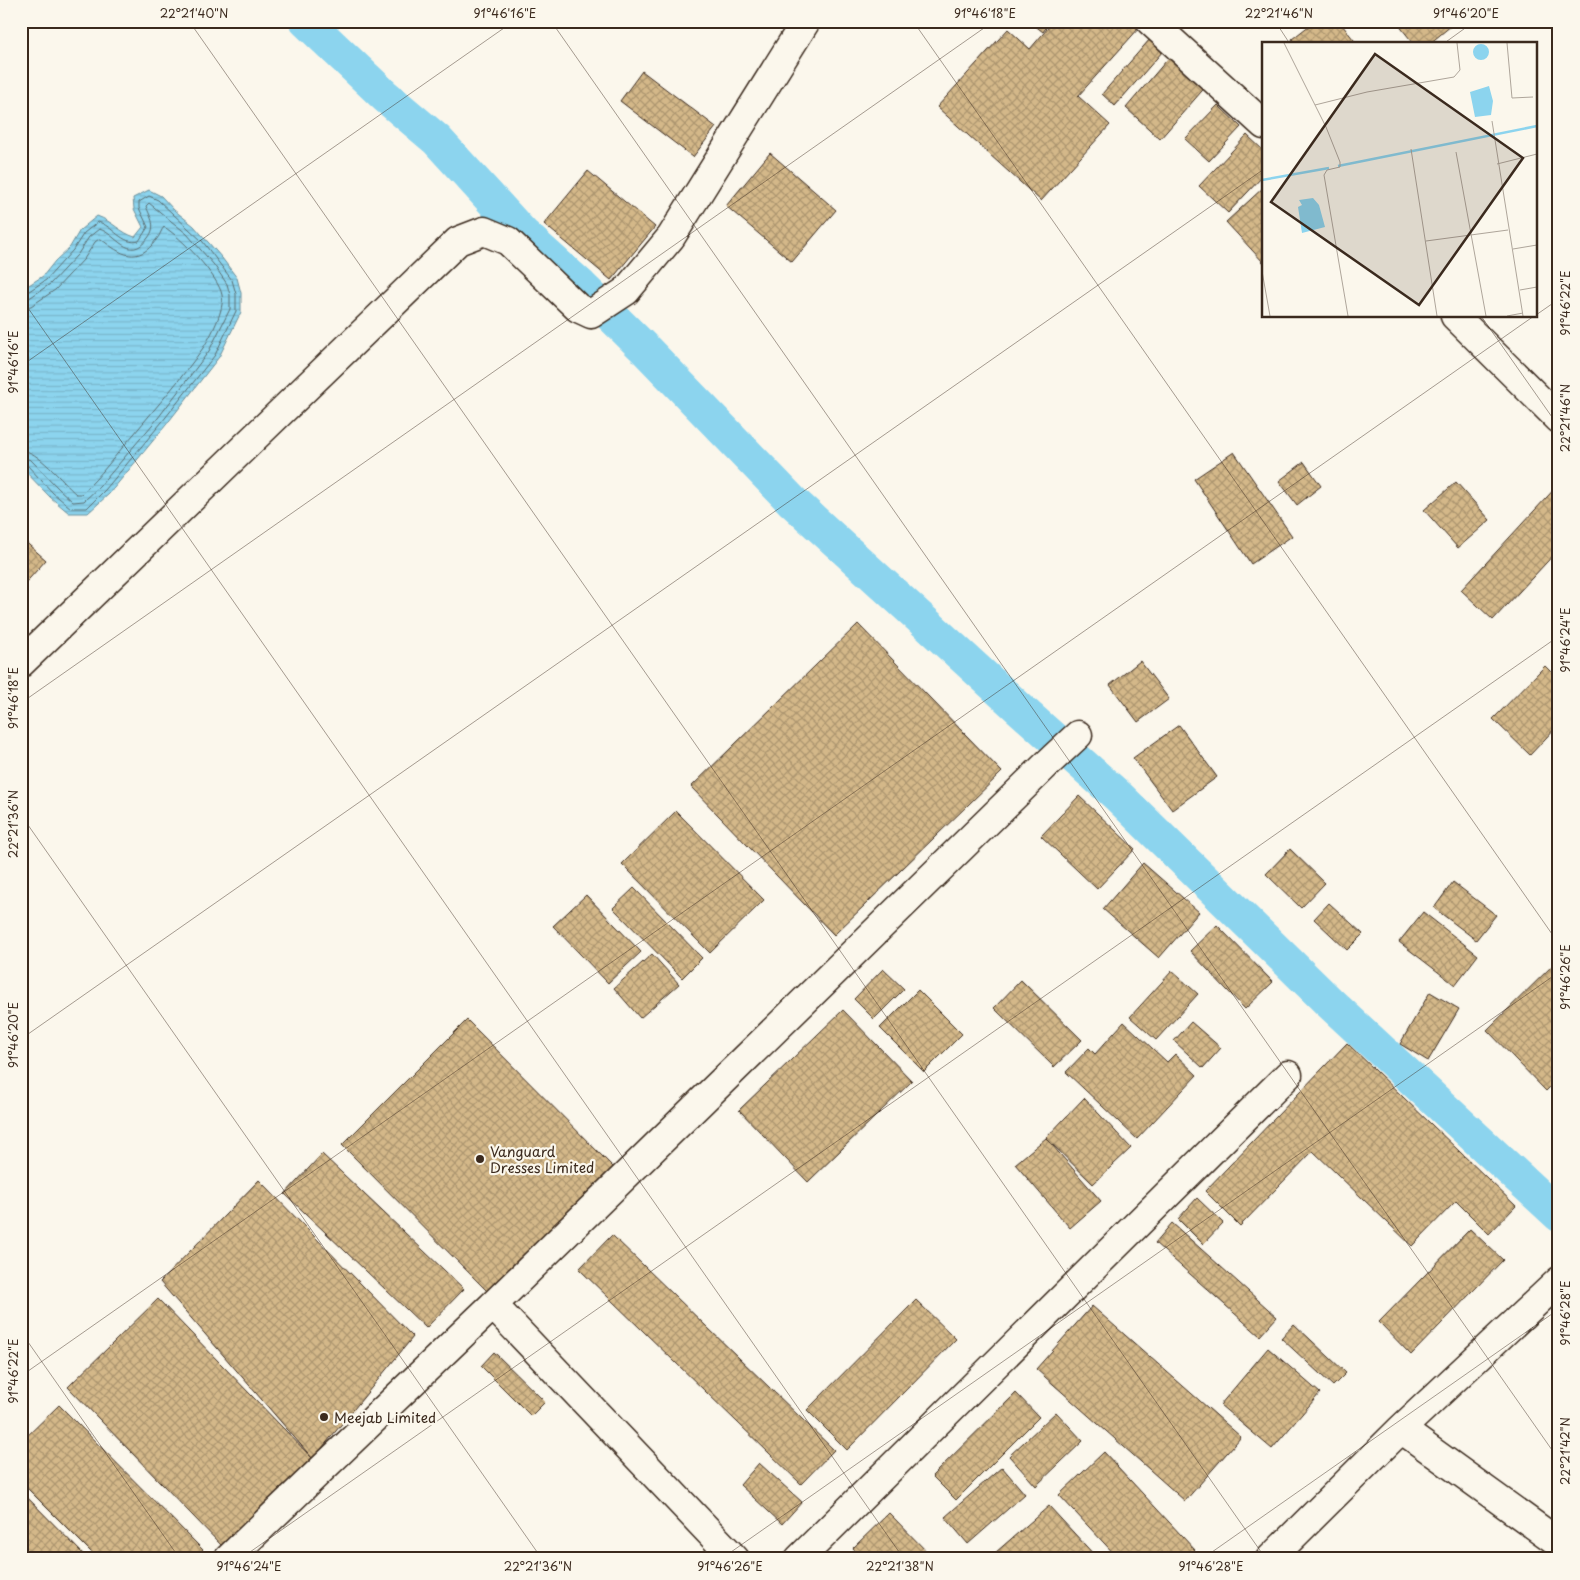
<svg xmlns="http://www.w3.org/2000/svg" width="1580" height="1580" viewBox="0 0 1580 1580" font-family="'Playpen Sans',sans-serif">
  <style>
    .water { fill: url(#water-rules); stroke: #6c909b }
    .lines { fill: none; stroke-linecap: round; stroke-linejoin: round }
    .shore { stroke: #5b6e71; stroke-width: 1 }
    .canal { stroke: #8cd4ee; stroke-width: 34 }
    .building { fill: url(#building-cross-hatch); stroke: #3b2a1e }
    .minor-casing { stroke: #3b2a1e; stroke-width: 31 }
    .minor { stroke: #fbf7ec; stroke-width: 28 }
    .ticks { fill: none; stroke: #3b2a1e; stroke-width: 1; stroke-opacity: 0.45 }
    .poi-dot { fill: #3b2a1e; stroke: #fbf7ec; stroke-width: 2 }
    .labels { text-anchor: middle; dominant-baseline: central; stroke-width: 4.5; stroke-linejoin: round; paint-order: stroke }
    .poi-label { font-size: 14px; fill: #3b2a1e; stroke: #fbf7ec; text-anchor: start }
    .inset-river { fill: none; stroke: #8cd4ee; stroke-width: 2.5 }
    .inset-road { fill: none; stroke: #aea59a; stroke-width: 1 }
    .view { fill: #3b2a1e; fill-opacity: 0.15; stroke: #3b2a1e; stroke-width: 2.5 }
    .inset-edge { fill: none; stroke: #3b2a1e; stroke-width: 2.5 }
    .neatline { fill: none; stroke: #3b2a1e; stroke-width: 2 }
    .ticks-label { font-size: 12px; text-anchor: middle; fill: #3b2a1e }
  </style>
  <defs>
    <pattern id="water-rules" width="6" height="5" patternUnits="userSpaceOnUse" patternTransform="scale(1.25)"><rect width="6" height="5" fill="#8cd4ee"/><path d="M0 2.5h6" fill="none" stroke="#7ab6cc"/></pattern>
    <pattern id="building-cross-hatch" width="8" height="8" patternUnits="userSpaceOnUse" patternTransform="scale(1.25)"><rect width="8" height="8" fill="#d4b889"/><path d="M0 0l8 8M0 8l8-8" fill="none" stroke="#ad966f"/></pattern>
  </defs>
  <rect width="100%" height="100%" fill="#fbf7ec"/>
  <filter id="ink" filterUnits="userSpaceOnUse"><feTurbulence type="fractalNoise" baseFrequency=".02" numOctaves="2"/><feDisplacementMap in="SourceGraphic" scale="10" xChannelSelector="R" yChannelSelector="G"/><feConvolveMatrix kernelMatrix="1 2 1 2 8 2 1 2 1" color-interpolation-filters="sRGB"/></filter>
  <g filter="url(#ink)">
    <path class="water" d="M 149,190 L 161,196 L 174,210 L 194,226 L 222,258 L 237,278 L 241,293 L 241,312 L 219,357 L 166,425 L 109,494 L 88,513 L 69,513 L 50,497 L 21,467 L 21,290 L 43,276 L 55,261 L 70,247 L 80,230 L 97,216 C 112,221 121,233 135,237 L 143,227 L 134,209 L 133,198 Z"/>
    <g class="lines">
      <path class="shore" d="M 21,294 L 26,293 L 46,280 L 73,250 L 84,233 L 98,222 C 112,225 123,246 139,241 L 148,227 L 139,208 L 139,202 L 149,196 L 158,200 L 203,242 L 232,280 L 236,294 L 236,311 L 215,355 L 162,422 L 105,490 L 87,508 L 71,508 L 53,493 L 27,465 L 21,464
        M 21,300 L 28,299 L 50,284 L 78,254 L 89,237 L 99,229 C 116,233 129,264 148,238 C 157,226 151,219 146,206 L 149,203 L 187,234 L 214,265 L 227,284 L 230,295 L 230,309 L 209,351 L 158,418 L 100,486 L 84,501 L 73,502 L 58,488 L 31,460 L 21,457
        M 21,308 L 31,306 L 55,290 L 84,259 L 95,242 L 99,239 L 101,239 C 121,255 138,265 156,240 C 160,236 161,230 164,227 C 180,236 219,277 222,295 C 225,309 211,336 203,348 C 182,378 157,406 134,434 C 116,454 101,476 81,494 L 76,494 C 62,482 38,450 21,450"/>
      <path class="canal" d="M 306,21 L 385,96 L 437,140 L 523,234 L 581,286 L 646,350 L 792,501 L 1020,709 L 1118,796 L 1329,1002 L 1559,1215"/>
    </g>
    <path class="building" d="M 1029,21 L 1051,21 L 1043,32 Z
      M 1054,21 L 1134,21 L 1140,27 L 1078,96 L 1110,125 L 1041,201 L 937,107 L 1008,29 L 1030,49 Z
      M 1315,21 L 1339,21 L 1357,44 L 1295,44 L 1292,39 Z
      M 1401,21 L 1457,21 L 1429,44 L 1414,44 L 1398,24 Z
      M 1150,39 L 1163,51 L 1115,106 L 1102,94 Z
      M 1172,54 L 1208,84 L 1160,139 L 1126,108 Z
      M 642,71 L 716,127 L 693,157 L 620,101 Z
      M 1218,105 L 1241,127 L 1209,161 L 1185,139 Z
      M 1247,135 L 1264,151 L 1264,175 L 1228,213 L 1199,186 Z
      M 770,153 L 836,210 L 792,262 L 726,206 Z
      M 588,171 L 655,227 L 611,280 L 544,224 Z
      M 1264,187 L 1264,263 L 1226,222 Z
      M 1234,452 L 1292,536 L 1251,564 L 1194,479 Z
      M 1304,462 L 1321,486 L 1297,505 L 1279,481 Z
      M 1456,482 L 1490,520 L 1458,548 L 1424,510 Z
      M 1559,484 L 1559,549 L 1493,620 L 1461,590 Z
      M 21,538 L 46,560 L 21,588 Z
      M 858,624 L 1002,772 L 834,935 L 691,787 Z
      M 1140,661 L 1169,699 L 1138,722 L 1110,685 Z
      M 1545,666 L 1559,680 L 1559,724 L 1530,755 L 1493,719 Z
      M 1179,725 L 1217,777 L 1172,810 L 1133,758 Z
      M 1079,796 L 1135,849 L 1097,889 L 1041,836 Z
      M 676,811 L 764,900 L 710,953 L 622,864 Z
      M 1290,849 L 1325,883 L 1301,908 L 1266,874 Z
      M 1143,863 L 1199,912 L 1159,958 L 1103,909 Z
      M 1453,882 L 1496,915 L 1476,940 L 1434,908 Z
      M 634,888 L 702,958 L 682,978 L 613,908 Z
      M 586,895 L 641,952 L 608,983 L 553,926 Z
      M 1329,903 L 1363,934 L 1347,950 L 1314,919 Z
      M 1423,912 L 1478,955 L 1455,985 L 1399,942 Z
      M 1217,925 L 1273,982 L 1245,1009 L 1190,951 Z
      M 652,954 L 679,984 L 640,1018 L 614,988 Z
      M 1559,959 L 1559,1078 L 1546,1091 L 1487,1030 Z
      M 883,969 L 904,989 L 874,1019 L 854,999 Z
      M 1172,971 L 1198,994 L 1156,1040 L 1130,1017 Z
      M 1021,980 L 1082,1040 L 1054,1067 L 994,1008 Z
      M 918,990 L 962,1034 L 924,1072 L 880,1028 Z
      M 1430,992 L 1459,1009 L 1428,1061 L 1400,1044 Z
      M 843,1010 L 912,1081 L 808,1182 L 739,1110 Z
      M 467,1020 L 618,1172 L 493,1297 L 342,1145 Z
      M 1124,1022 L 1167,1062 L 1175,1054 L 1197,1075 L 1137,1139 L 1066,1072 L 1089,1048 L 1095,1054 Z
      M 1191,1022 L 1221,1048 L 1203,1068 L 1174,1041 Z
      M 1347,1043 L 1516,1206 L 1489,1234 L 1456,1201 L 1412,1246 L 1313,1151 L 1240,1226 L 1205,1191 Z
      M 1084,1098 L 1131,1148 L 1093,1184 L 1046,1138 Z
      M 1046,1138 L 1101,1201 L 1070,1228 L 1015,1164 Z
      M 322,1154 L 464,1289 L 426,1328 L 285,1194 Z
      M 259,1180 L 413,1337 L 313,1459 L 160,1282 Z
      M 1197,1198 L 1223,1223 L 1203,1244 L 1178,1219 Z
      M 1172,1223 L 1277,1317 L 1260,1336 L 1155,1243 Z
      M 1470,1229 L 1503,1260 L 1411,1355 L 1379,1322 Z
      M 612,1235 L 834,1450 L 801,1484 L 579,1269 Z
      M 158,1299 L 313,1459 L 223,1547 L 68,1387 Z
      M 916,1300 L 956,1339 L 847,1450 L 807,1410 Z
      M 1092,1306 L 1241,1437 L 1185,1501 L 1036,1369 Z
      M 1294,1324 L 1346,1373 L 1333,1386 L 1281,1338 Z
      M 1268,1348 L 1320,1393 L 1272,1449 L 1220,1405 Z
      M 494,1352 L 545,1402 L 531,1416 L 481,1366 Z
      M 1016,1393 L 1039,1417 L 956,1500 L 932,1476 Z
      M 59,1405 L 203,1550 L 195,1559 L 98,1559 L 21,1482 L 21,1442 Z
      M 1056,1412 L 1083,1441 L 1036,1486 L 1009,1456 Z
      M 1104,1452 L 1195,1550 L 1186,1559 L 1119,1559 L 1059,1495 Z
      M 759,1463 L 802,1502 L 782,1524 L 740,1485 Z
      M 1002,1467 L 1025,1494 L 968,1544 L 945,1517 Z
      M 21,1491 L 88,1559 L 21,1559 Z
      M 1049,1506 L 1098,1559 L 988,1559 Z
      M 889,1513 L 934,1559 L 863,1559 L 853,1548 Z"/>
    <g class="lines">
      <defs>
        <path id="minor" d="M 1150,21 L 1264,125
          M 1455,316 L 1559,419
          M 21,663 L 458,241 L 484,231 L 508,241 L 578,308 L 591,314 L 626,291 L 671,237 L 806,21
          M 493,1305 L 735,1559
          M 1401,1429 L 1559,1543
          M 228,1559 L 493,1305 L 1048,763 L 1078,735
          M 799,1559 L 1288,1075
          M 1270,1559 L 1401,1429 L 1559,1281"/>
      </defs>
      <use href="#minor" class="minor-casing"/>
      <use href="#minor" class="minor"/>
    </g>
  </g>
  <path class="ticks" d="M 189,21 L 1266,1559M 551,21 L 1559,1460M 913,21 L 1559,944M 1275,21 L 1290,44M 21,30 L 33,21M 1443,44 L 1475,21M 21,298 L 904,1559M 1536,315 L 1559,299M 1481,316 L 1559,427M 21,366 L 514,21M 21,703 L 994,21M 21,815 L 542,1559M 21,1039 L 1264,169M 21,1332 L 180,1559M 21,1376 L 1534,316M 240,1559 L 1559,636M 721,1559 L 1559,972M 1202,1559 L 1559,1309"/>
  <g class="poi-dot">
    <circle cx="480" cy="1159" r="5"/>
    <circle cx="324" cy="1417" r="5"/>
  </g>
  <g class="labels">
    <g class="poi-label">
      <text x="490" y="1151">Vanguard<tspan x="490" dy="16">Dresses Limited</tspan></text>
      <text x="334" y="1417">Meejab Limited</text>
    </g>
  </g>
  <g transform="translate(1262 42)">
    <rect width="275" height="275" fill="#fbf7ec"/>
    <path d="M211 10a8 8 0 1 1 16 0a8 8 0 1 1-16 0ZM 227,44 L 231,59 L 229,73 L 213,75 L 208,50 ZM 51,156 L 57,163 L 63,185 L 40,191 L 36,165 L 40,163 L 37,158 Z" fill="#8cd4ee"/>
    <path class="inset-river" d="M 76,124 L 275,84M 0,138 L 67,126"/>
    <path class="inset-road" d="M 22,1 L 64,85 L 78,120 L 78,125 L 65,128 L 62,133 L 86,274M 245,1 L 250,56 L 271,55M 53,63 L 105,50 L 192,35 L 198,28 L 195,1M 230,79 L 261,274M 149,107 L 175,274M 194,110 L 224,274M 235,122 L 275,112M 164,199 L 246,188M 251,207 L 275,203M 0,229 L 8,274M 258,248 L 275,245M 245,274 L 261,271"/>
    <path class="view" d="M 113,12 L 261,116 L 157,263 L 9,160 Z"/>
    <rect width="275" height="275" class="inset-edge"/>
  </g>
  <rect width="1580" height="1580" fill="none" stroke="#fbf7ec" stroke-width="55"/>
  <rect x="28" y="28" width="1524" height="1524" class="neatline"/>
  <g class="ticks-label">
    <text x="194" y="18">22°21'40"N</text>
    <text x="505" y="18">91°46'16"E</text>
    <text x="985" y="18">91°46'18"E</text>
    <text x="1279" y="18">22°21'46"N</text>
    <text x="1466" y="18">91°46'20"E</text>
    <text transform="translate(1566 303) rotate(-90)" y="4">91°46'22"E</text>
    <text transform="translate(14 362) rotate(-90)" y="4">91°46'16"E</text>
    <text transform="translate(1566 418) rotate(-90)" y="4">22°21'46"N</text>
    <text transform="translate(1566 640) rotate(-90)" y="4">91°46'24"E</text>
    <text transform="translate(14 698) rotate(-90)" y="4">91°46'18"E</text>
    <text transform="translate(14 824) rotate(-90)" y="4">22°21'36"N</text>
    <text transform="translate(1566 977) rotate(-90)" y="4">91°46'26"E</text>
    <text transform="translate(14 1035) rotate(-90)" y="4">91°46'20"E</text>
    <text transform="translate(1566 1313) rotate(-90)" y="4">91°46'28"E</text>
    <text transform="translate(14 1371) rotate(-90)" y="4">91°46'22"E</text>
    <text transform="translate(1566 1451) rotate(-90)" y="4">22°21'42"N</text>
    <text x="249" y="1571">91°46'24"E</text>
    <text x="538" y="1571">22°21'36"N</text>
    <text x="730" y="1571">91°46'26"E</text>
    <text x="900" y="1571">22°21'38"N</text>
    <text x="1211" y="1571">91°46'28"E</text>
  </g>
</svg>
